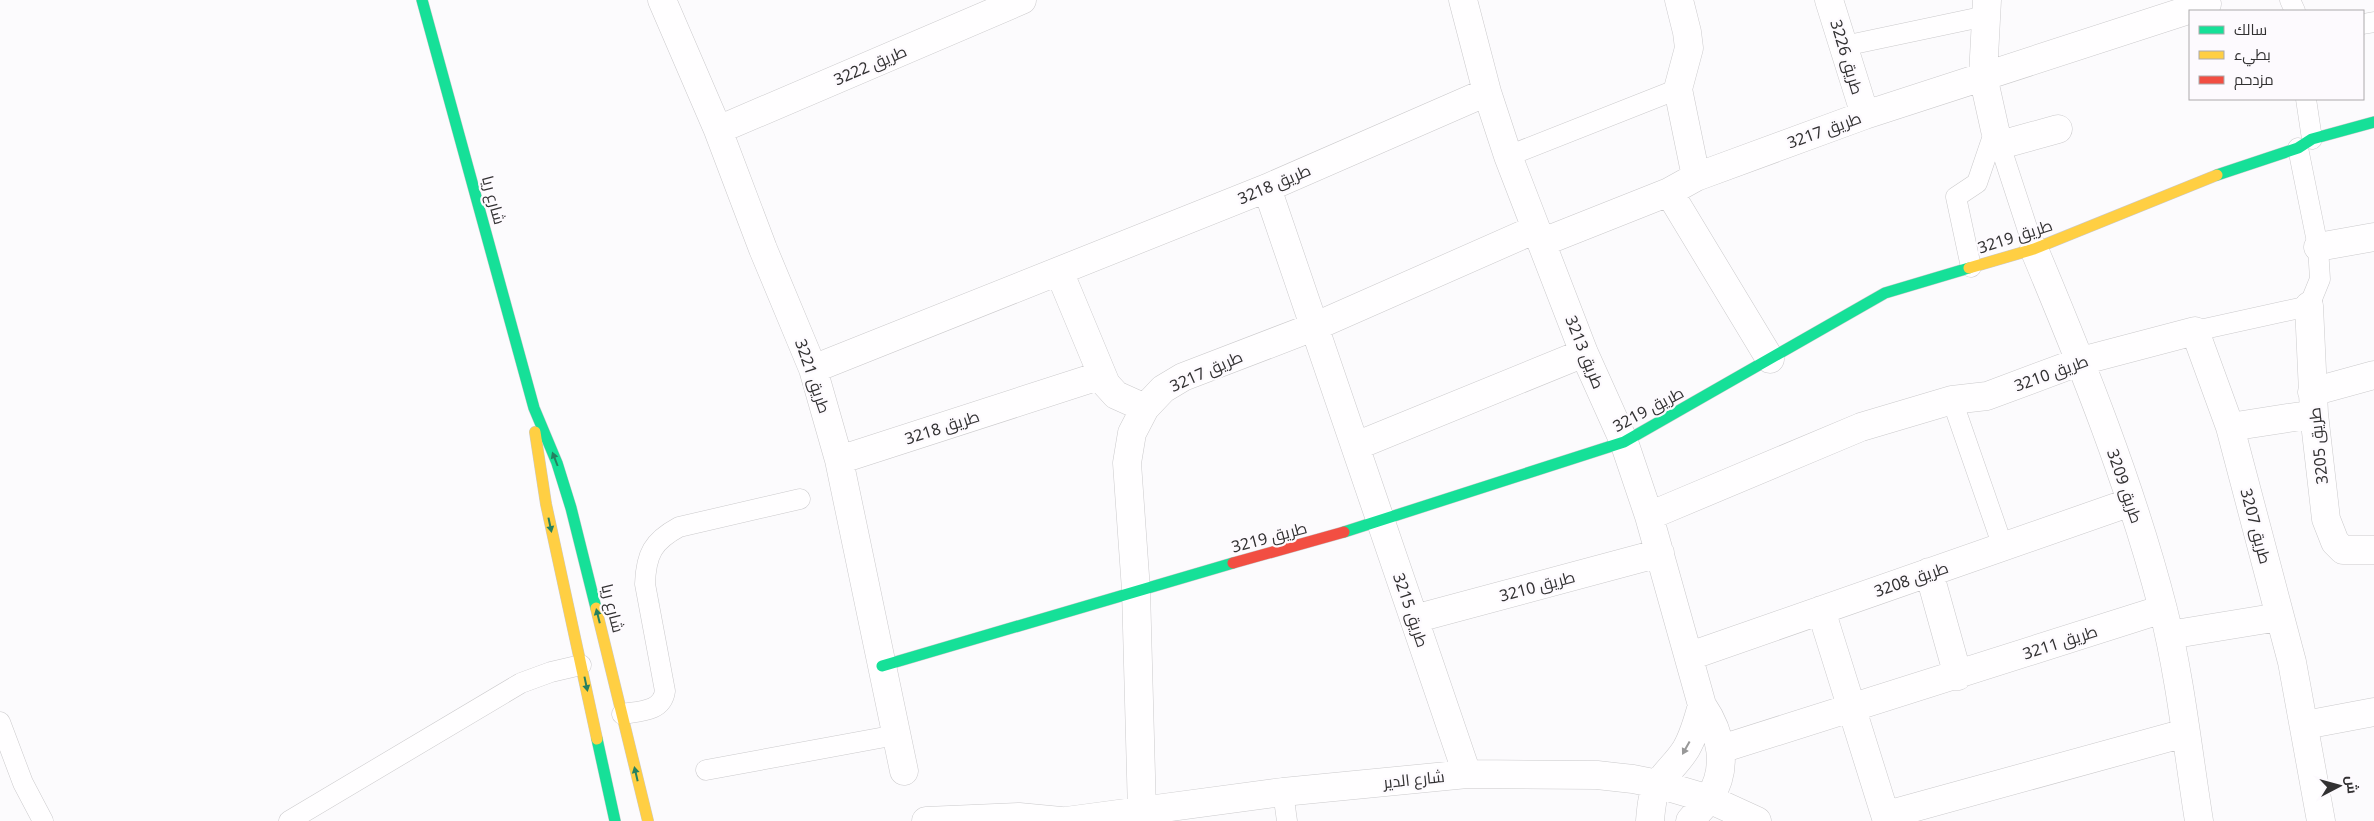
<svg xmlns="http://www.w3.org/2000/svg" width="2374" height="821" viewBox="0 0 2374 821" font-family="'Noto Sans',Cairo,sans-serif">
  <style>
    .lines { fill: none; stroke-linecap: round; stroke-linejoin: round }
    .lane-casing { stroke: #cbcacc; stroke-width: 21 }
    .street-casing { stroke: #cbcacc; stroke-width: 29 }
    .fast-casing { stroke: #cbcacc; stroke-width: 12 }
    .slow-casing { stroke: #cbcacc; stroke-width: 12 }
    .jam-casing { stroke: #cbcacc; stroke-width: 12 }
    .lane { stroke: #fffeff; stroke-width: 20 }
    .street { stroke: #fffeff; stroke-width: 28 }
    .fast { stroke: #16e098; stroke-width: 11 }
    .slow { stroke: #ffcf43; stroke-width: 11 }
    .jam { stroke: #f24e42; stroke-width: 11 }
    .oneway { fill: #258060 }
    .oneway2 { fill: #989898 }
    .labels { text-anchor: middle; dominant-baseline: central; stroke-width: 4.5; stroke-linejoin: round; paint-order: stroke }
    .street-label { font-size: 16px; fill: #323132; stroke: #fdfafe }
  </style>
  <rect width="100%" height="100%" fill="#fcfbfd"/>
  <g class="lines">
    <defs>
      <path id="lane" d="M 2290,0 L 2295,11
        M 2363,24 L 2374,22
        M 1844,46 L 1986,16
        M 2306,99 L 2312,139
        M 2000,145 L 2034,249
        M 1508,156 L 1678,89
        M 1971,267 L 1956,197 L 1977,183 L 1995,130
        M 2195,331 L 2309,306 L 2320,279 L 2318,247 L 2298,148
        M 1952,400 L 2003,547
        M 622,714 C 640,711 662,712 665,691 L 645,584 C 646,554 653,541 679,527 L 800,499
        M 0,722 L 23,783 L 43,821
        M 706,770 L 896,735
        M 1283,792 L 1287,821
        M 289,821 L 521,683 L 551,672 L 581,665"/>
      <path id="street" d="M 662,0 L 718,130 L 763,249 L 813,369 L 839,460 L 904,771
        M 1463,0 L 1487,92 L 1508,156 L 1584,353 L 1624,442 L 1649,516 L 1702,705 C 1721,733 1729,767 1710,797 C 1705,806 1696,813 1690,821
        M 1679,0 L 1687,32 L 1689,48 L 1678,89 L 1696,177
        M 1829,0 L 1865,115
        M 1987,0 L 1983,76 L 1995,130 L 2000,145 L 2058,129
        M 718,130 L 1022,0
        M 1267,188 L 1467,774
        M 1669,192 L 1770,359
        M 1543,242 L 1669,192 L 1696,177 L 1865,115 L 2207,4 L 2205,0
        M 2318,247 L 2374,237
        M 2034,249 C 2083,366 2131,485 2163,609 C 2180,675 2188,752 2199,821
        M 1059,271 L 1106,384 L 1116,395 L 1145,408
        M 2309,306 L 2314,414 L 2326,519 L 2335,542 L 2343,550 L 2374,550
        M 813,369 L 1267,188 L 1487,92
        M 2312,392 L 2374,375
        M 2230,427 L 2314,414
        M 1356,446 L 1584,353
        M 839,460 L 1102,375
        M 1649,516 L 1861,427 L 1952,400 L 1987,396 L 2081,361 L 2195,331 L 2230,427 L 2292,662 L 2321,821
        M 1929,572 L 1958,676
        M 1821,610 L 1887,821
        M 1414,619 L 1660,553
        M 2169,635 L 2279,617
        M 1690,656 L 2131,502
        M 2305,725 L 2374,712
        M 1721,749 L 2163,609
        M 1142,812 L 1136,590 L 1127,463 L 1132,433 L 1145,408 L 1163,389 L 1183,377 L 1316,326 L 1536,229
        M 1887,815 L 2185,733
        M 926,821 L 1019,817 L 1061,821
        M 1066,821 L 1283,792 L 1467,774 L 1597,775 L 1633,779 L 1658,784 L 1709,799 L 1757,821
        M 1650,821 C 1651,809 1652,793 1659,783 C 1667,771 1678,762 1686,749 C 1694,735 1698,720 1702,705"/>
      <path id="fast" d="M 422,0 L 534,408 L 557,463 L 571,508 L 596,608
        M 2217,175 L 2298,148 L 2312,139 L 2374,122
        M 1344,532 L 1624,442 L 1885,293 L 1969,268
        M 882,666 L 1233,563
        M 597,739 L 615,821"/>
      <path id="slow" d="M 1969,268 L 2034,249 L 2217,175
        M 535,432 L 546,504 L 597,739
        M 596,608 L 648,821"/>
      <path id="jam" d="M 1233,563 L 1344,532"/>
    </defs>
    <use href="#lane" class="lane-casing"/>
    <use href="#street" class="street-casing"/>
    <use href="#fast" class="fast-casing"/>
    <use href="#slow" class="slow-casing"/>
    <use href="#jam" class="jam-casing"/>
    <use href="#lane" class="lane"/>
    <use href="#street" class="street"/>
    <use href="#fast" class="fast"/>
    <use href="#slow" class="slow"/>
    <use href="#jam" class="jam"/>
  </g>
  <defs><path id="oneway-solid" d="M-6-.8H1V-3.2L6.5 0L1 3.2V.8H-6Z" transform="scale(1.25)"/></defs>
  <g class="oneway">
    <use href="#oneway-solid" transform="translate(555 459) rotate(-111)"/>
    <use href="#oneway-solid" transform="translate(550 525) rotate(78)"/>
    <use href="#oneway-solid" transform="translate(598 616) rotate(-104)"/>
    <use href="#oneway-solid" transform="translate(586 684) rotate(78)"/>
    <use href="#oneway-solid" transform="translate(636 774) rotate(-103)"/>
  </g>
  <use class="oneway2" href="#oneway-solid" transform="translate(1686 748) rotate(119)"/>
  <g class="labels">
    <g class="street-label">
      <text transform="translate(1847 57) rotate(73)">طريق 3226</text>
      <text transform="translate(870 65) rotate(-23)">طريق 3222</text>
      <text transform="translate(1824 130) rotate(-20)">طريق 3217</text>
      <text transform="translate(1274 184) rotate(-23)">طريق 3218</text>
      <text transform="translate(494 200) rotate(75)">شارع ريا</text>
      <text transform="translate(2015 236) rotate(-18)">طريق 3219</text>
      <text transform="translate(1585 352) rotate(68)">طريق 3213</text>
      <text transform="translate(1206 371) rotate(-24)">طريق 3217</text>
      <text transform="translate(2051 373) rotate(-20)">طريق 3210</text>
      <text transform="translate(813 376) rotate(71)">طريق 3221</text>
      <text transform="translate(1648 409) rotate(-28)">طريق 3219</text>
      <text transform="translate(942 427) rotate(-18)">طريق 3218</text>
      <text transform="translate(2318 446) rotate(-96)">طريق 3205</text>
      <text transform="translate(2125 486) rotate(71)">طريق 3209</text>
      <text transform="translate(2256 526) rotate(75)">طريق 3207</text>
      <text transform="translate(1269 537) rotate(-15)">طريق 3219</text>
      <text transform="translate(1911 579) rotate(-19)">طريق 3208</text>
      <text transform="translate(1537 586) rotate(-15)">طريق 3210</text>
      <text transform="translate(613 608) rotate(76)">شارع ريا</text>
      <text transform="translate(1411 610) rotate(71)">طريق 3215</text>
      <text transform="translate(2060 642) rotate(-18)">طريق 3211</text>
      <text transform="translate(1414 779) rotate(-6)">شارع الدير</text>
    </g>
  </g>
  <rect x="2189" y="10" width="175" height="90" fill="#fdfafe" stroke="#acaaac"/>
  <rect x="2199" y="26" width="25" height="8" fill="#16e098" stroke="#acaaac"/>
  <text x="2234" y="35" font-size="15" fill="#323132">سالك</text>
  <rect x="2199" y="51" width="25" height="8" fill="#ffcf43" stroke="#acaaac"/>
  <text x="2234" y="60" font-size="15" fill="#323132">بطيء</text>
  <rect x="2199" y="76" width="25" height="8" fill="#f24e42" stroke="#acaaac"/>
  <text x="2234" y="85" font-size="15" fill="#323132">مزدحم</text>
  <g transform="translate(2339 786) rotate(84)" stroke="#fdfafe" stroke-width="4" paint-order="stroke">
  <path d="M0-4L9 19L0 12L-9 19Z" fill="#323132"/>
  <text y="-8" font-size="14" font-weight="bold" text-anchor="middle" fill="#323132">ش</text>
  </g>
</svg>
